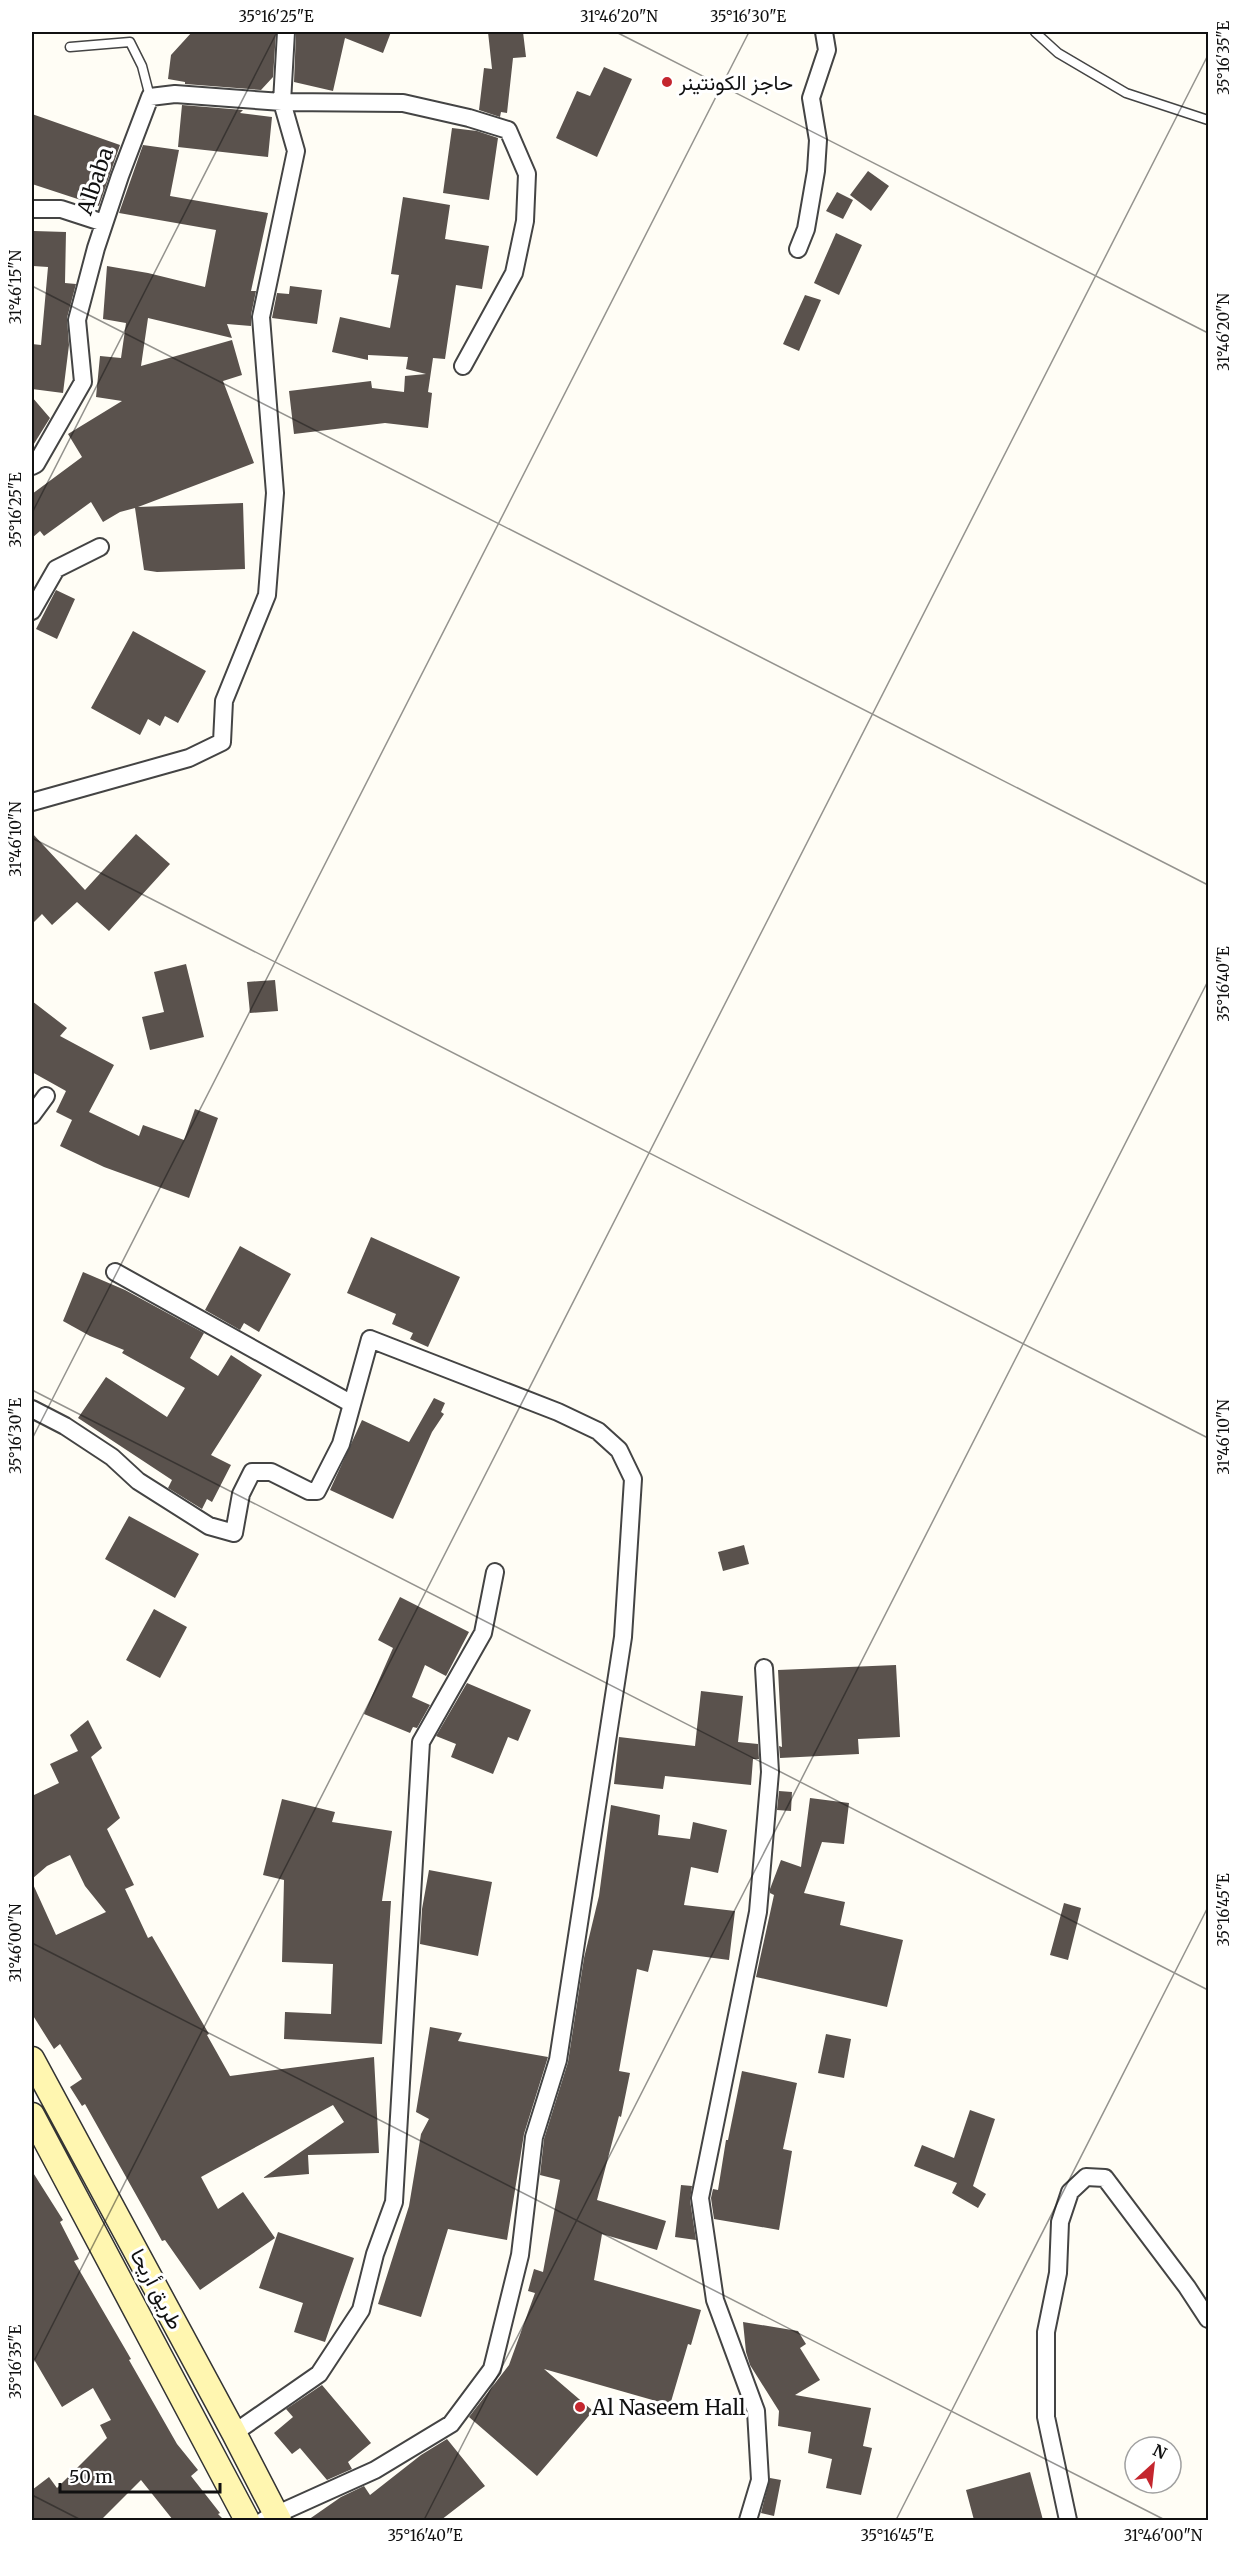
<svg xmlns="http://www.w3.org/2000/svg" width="1240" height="2552" viewBox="0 0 1240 2552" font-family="Merriweather,Vazirmatn,serif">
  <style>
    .building { fill: #5a524d }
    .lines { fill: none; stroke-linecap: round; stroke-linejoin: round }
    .lane-casing { stroke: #444; stroke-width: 11 }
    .street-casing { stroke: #444; stroke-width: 20 }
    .secondary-casing { stroke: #333; stroke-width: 27 }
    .lane { stroke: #fff; stroke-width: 8 }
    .street { stroke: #fff; stroke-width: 16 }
    .secondary { stroke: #fff6b0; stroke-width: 24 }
    .ticks { fill: none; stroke: #111; stroke-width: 1.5; stroke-opacity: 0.45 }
    .poi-dot { fill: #c4262e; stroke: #fff; stroke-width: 2 }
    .labels { text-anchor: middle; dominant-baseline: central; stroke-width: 6; stroke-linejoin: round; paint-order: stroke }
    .poi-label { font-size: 21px; fill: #111; stroke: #fff; text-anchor: start }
    .street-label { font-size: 21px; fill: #111; stroke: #fff }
    .neatline { fill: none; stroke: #111; stroke-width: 2 }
    .ticks-label { font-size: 15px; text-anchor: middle; fill: #111 }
  </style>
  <rect width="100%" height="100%" fill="#fffdf5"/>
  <path class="building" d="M 192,32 L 276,32 L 273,77 L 261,90 L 185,84 L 185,82 L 168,79 L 171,55 Z
    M 296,32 L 391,32 L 383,53 L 345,38 L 333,91 L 294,82 Z
    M 488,32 L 523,32 L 526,57 L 513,58 L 507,113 L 501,112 L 500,117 L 479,110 L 484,68 L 492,69 Z
    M 604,67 L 632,79 L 597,157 L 556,138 L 577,91 L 590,96 Z
    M 182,105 L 243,110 L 240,113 L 272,117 L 268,157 L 178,147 Z
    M 32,114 L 120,145 L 99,206 L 32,184 Z
    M 452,128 L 477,131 L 498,138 L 489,200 L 443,193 Z
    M 143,145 L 179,150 L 170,196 L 268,213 L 251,291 L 256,291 L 251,315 L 251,326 L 227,324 L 232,338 L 148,318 L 141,366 L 232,340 L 242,375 L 223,381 L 254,463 L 138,507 L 243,503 L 245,569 L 157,572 L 144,570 L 135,508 L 120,512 L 103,522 L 91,502 L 44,536 L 40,531 L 32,538 L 32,494 L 82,457 L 68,434 L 122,401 L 96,397 L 100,356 L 121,358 L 126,323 L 103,319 L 107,266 L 148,273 L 205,287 L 216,230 L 119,213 Z
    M 868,171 L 889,186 L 871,211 L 850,195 Z
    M 837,192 L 853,200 L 843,219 L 826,211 Z
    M 403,197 L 450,205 L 445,239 L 489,246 L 482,289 L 456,285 L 445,359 L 433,358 L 428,392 L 432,393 L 428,428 L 385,423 L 294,434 L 289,391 L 371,381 L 372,388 L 404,392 L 405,376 L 426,374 L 406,369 L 408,357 L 368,355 L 368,360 L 332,352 L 340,317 L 390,328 L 399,275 L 391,274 Z
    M 34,231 L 66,232 L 65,283 L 76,284 L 67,318 L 69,345 L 63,393 L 32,389 L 32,344 L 41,345 L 48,267 L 33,266 Z
    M 836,233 L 862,245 L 839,295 L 814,283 Z
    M 290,286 L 322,290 L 317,324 L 272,318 L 277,293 L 289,294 Z
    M 805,295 L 821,300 L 799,351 L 783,344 Z
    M 32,397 L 50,418 L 32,447 Z
    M 56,590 L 75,599 L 57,639 L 36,629 Z
    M 133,631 L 206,671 L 178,723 L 165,716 L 160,726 L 148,719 L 140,735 L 91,708 Z
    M 32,833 L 85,890 L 136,834 L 170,864 L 109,931 L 77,902 L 52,925 L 42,914 L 32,924 Z
    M 186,964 L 204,1037 L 150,1050 L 142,1017 L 164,1012 L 154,972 Z
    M 275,980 L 278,1011 L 250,1013 L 247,982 Z
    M 32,1001 L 67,1028 L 60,1036 L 114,1065 L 89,1112 L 139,1136 L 143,1125 L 184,1140 L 195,1109 L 218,1118 L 189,1198 L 104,1167 L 60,1146 L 72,1120 L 56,1112 L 66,1091 L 32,1072 Z
    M 371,1237 L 460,1277 L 428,1347 L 410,1339 L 413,1333 L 392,1324 L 396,1314 L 347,1293 Z
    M 240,1246 L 291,1274 L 259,1332 L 244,1323 L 240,1330 L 205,1310 Z
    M 83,1272 L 125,1290 L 204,1333 L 190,1358 L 218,1376 L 231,1355 L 262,1375 L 211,1455 L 231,1465 L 212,1502 L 207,1499 L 202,1509 L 168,1488 L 172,1480 L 78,1418 L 106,1377 L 167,1417 L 185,1388 L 122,1353 L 124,1350 L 90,1336 L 63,1321 Z
    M 434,1398 L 445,1403 L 441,1412 L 444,1414 L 432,1432 L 393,1519 L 330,1490 L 362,1420 L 409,1442 Z
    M 129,1516 L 199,1554 L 175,1598 L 105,1559 Z
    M 744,1545 L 749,1564 L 723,1571 L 718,1552 Z
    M 400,1597 L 469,1632 L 446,1676 L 425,1665 L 412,1697 L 430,1705 L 417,1728 L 413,1727 L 410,1733 L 364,1714 L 393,1648 L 378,1640 Z
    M 154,1609 L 187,1627 L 160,1678 L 126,1660 Z
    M 896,1665 L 900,1737 L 858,1739 L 859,1754 L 780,1758 L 779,1746 L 782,1747 L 778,1670 Z
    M 467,1683 L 531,1710 L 518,1741 L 508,1737 L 493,1774 L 451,1757 L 456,1744 L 436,1736 Z
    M 701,1691 L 743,1696 L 738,1742 L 758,1744 L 759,1759 L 753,1759 L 751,1785 L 665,1776 L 663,1789 L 614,1784 L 619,1737 L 695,1746 Z
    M 88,1720 L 102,1748 L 91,1757 L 120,1818 L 107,1829 L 134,1885 L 125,1889 L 148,1938 L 152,1936 L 209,2034 L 207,2035 L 230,2076 L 374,2057 L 379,2153 L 308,2155 L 309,2174 L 263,2178 L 344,2122 L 333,2105 L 201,2177 L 218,2209 L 243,2192 L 275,2238 L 200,2290 L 165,2240 L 162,2241 L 85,2104 L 82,2106 L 70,2087 L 82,2079 L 60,2044 L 54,2049 L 32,2014 L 32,1882 L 56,1935 L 106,1912 L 85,1886 L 70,1855 L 47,1866 L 32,1879 L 32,1796 L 59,1783 L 50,1764 L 78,1751 L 70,1735 Z
    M 779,1791 L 792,1792 L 791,1811 L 777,1810 Z
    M 810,1798 L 849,1803 L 844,1844 L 822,1842 L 804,1893 L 845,1902 L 840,1925 L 903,1940 L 887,2007 L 756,1977 L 774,1895 L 770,1893 L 770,1889 L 781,1860 L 801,1867 Z
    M 282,1799 L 335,1812 L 332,1822 L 392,1831 L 382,1901 L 391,1901 L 382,2044 L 284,2039 L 285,2012 L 331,2014 L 333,1964 L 282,1962 L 284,1880 L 263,1875 Z
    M 611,1805 L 660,1815 L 658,1835 L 690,1839 L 693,1822 L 727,1830 L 718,1873 L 691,1867 L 684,1905 L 735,1911 L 729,1960 L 653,1950 L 648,1972 L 637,1969 L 619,2071 L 630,2073 L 621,2117 L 619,2116 L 597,2200 L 666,2221 L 657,2250 L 602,2234 L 594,2280 L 701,2310 L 691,2345 L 688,2344 L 670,2405 L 544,2369 L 593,2411 L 537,2476 L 469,2417 L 509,2365 L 535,2293 L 528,2291 L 534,2269 L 543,2272 L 560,2180 L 540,2175 L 544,2139 L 568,2062 L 584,1958 L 599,1896 Z
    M 429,1870 L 492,1882 L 478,1956 L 420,1944 L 422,1909 Z
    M 1064,1903 L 1081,1908 L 1068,1960 L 1050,1955 Z
    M 430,2027 L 462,2033 L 458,2041 L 548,2057 L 524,2134 L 507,2240 L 448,2229 L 421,2317 L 378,2304 L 409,2206 L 421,2134 L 429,2119 L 416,2112 Z
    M 826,2034 L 851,2039 L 844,2078 L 818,2073 Z
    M 742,2071 L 797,2083 L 783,2149 L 792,2151 L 779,2230 L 714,2219 L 711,2198 L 713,2189 L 718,2190 L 726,2140 L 728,2140 Z
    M 970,2110 L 995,2119 L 973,2186 L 986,2194 L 978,2208 L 952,2193 L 957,2183 L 914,2166 L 922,2145 L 954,2158 Z
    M 32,2171 L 63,2220 L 60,2222 L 79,2259 L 74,2261 L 131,2359 L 129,2360 L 177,2444 L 198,2470 L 191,2476 L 220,2513 L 218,2514 L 224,2520 L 173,2520 L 141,2480 L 101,2520 L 32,2520 L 32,2490 L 49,2477 L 57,2488 L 107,2438 L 100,2425 L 111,2420 L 93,2388 L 62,2407 L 32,2356 Z
    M 681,2185 L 692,2186 L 690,2200 L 696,2240 L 675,2237 Z
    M 278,2232 L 354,2258 L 325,2342 L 294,2332 L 303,2303 L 259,2288 Z
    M 743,2322 L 798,2331 L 806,2344 L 800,2348 L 820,2380 L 795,2395 L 871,2408 L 863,2446 L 872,2448 L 861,2495 L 826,2488 L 832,2459 L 808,2453 L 811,2432 L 778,2426 L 779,2411 L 750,2365 L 746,2352 Z
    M 322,2385 L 371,2443 L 348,2462 L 352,2469 L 327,2480 L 300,2448 L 292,2454 L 274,2433 L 293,2417 L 286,2409 Z
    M 447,2439 L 485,2486 L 441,2520 L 308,2520 L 341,2497 L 364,2486 L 370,2495 L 421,2455 Z
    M 1030,2472 L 1043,2520 L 974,2520 L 966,2490 Z
    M 770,2478 L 781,2480 L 774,2516 L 761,2513 Z"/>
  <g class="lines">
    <defs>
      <path id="lane" d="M 1035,32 L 1058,53 L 1126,93 L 1208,120
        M 70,47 L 130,42 L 142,66 L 150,97"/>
      <path id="street" d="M 32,209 L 61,209 L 104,223
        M 798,249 L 806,229 L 816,171 L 818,140 L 811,98 L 827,50 L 824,32
        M 32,466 L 36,464 L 83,382 L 77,320 L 96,248 L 120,176 L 150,97 L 175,94 L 282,102 L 286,32
        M 32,611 L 56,569 L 100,547
        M 32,802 L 189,758 L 222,742 L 224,701 L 267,595 L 275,493 L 261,317 L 296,151 L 282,102 L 403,103 L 469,118 L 508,130 L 527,174 L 525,221 L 514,273 L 463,366
        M 32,1115 L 46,1096
        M 115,1272 L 352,1404
        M 32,1409 L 65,1426 L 112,1457 L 138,1481 L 209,1526 L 234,1533 L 241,1494 L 252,1472 L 271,1472 L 309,1491 L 317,1491 L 341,1444 L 370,1339 L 558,1412 L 598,1431 L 619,1450 L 633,1479 L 623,1637 L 558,2060 L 534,2137 L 520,2255 L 492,2369 L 451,2424 L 375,2470 L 264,2520
        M 234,2433 L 319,2374 L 361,2310 L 375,2254 L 394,2202 L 421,1742 L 483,1633 L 495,1572
        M 748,2520 L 760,2480 L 756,2411 L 715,2300 L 700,2198 L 758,1912 L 770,1772 L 764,1668
        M 1068,2520 L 1046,2417 L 1046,2332 L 1058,2273 L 1060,2222 L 1070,2192 L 1086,2177 L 1105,2178 L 1187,2287 L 1208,2319"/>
      <path id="secondary" d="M 32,2059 L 234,2433 L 279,2520
        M 32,2115 L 247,2520"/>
    </defs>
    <use href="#lane" class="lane-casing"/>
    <use href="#street" class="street-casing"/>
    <use href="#secondary" class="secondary-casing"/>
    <use href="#lane" class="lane"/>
    <use href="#street" class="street"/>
    <use href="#secondary" class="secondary"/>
  </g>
  <path class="ticks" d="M 616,32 L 1208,333M 32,286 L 1208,885M 32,513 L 277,32M 32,838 L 1208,1438M 32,1390 L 1208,1990M 32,1439 L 749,32M 32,1943 L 1165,2520M 32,2365 L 1208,55M 32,2495 L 81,2520M 424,2520 L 1208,981M 896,2520 L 1208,1907"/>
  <g class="poi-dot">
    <circle cx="667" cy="82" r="6"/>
    <circle cx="580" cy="2407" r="6"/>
  </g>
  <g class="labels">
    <g class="poi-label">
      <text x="679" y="82">حاجز الكونتينر</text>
      <text x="592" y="2407">Al Naseem Hall</text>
    </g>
    <g class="street-label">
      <text transform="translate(95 181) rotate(-71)">Albaba</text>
      <text transform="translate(157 2289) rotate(62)">طريق أريحا</text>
    </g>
  </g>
  <rect width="1240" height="2552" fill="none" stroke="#ffffff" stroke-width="66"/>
  <g transform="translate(1153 2465) rotate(27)"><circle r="28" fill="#ffffff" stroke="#a0a0a0" stroke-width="1.5"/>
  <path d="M0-4.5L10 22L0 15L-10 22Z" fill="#c4262e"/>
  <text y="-9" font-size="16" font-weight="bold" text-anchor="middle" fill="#111111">N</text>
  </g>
  <path d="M60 2483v9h160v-9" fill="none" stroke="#111111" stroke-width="3"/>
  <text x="69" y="2483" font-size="18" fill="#111111" stroke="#ffffff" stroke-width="4.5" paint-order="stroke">50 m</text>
  <rect x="33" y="33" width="1174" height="2486" class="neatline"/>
  <g class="ticks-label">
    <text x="276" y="22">35°16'25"E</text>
    <text x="619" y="22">31°46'20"N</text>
    <text x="748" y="22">35°16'30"E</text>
    <text transform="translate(1224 58) rotate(-90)" y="5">35°16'35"E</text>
    <text transform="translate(16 287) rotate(-90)" y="5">31°46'15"N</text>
    <text transform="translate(1224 332) rotate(-90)" y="5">31°46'20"N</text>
    <text transform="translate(16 510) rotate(-90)" y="5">35°16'25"E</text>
    <text transform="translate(16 839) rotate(-90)" y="5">31°46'10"N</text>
    <text transform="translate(1224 984) rotate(-90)" y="5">35°16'40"E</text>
    <text transform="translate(16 1436) rotate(-90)" y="5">35°16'30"E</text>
    <text transform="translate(1224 1437) rotate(-90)" y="5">31°46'10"N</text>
    <text transform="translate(1224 1910) rotate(-90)" y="5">35°16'45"E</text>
    <text transform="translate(16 1943) rotate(-90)" y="5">31°46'00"N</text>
    <text transform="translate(16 2362) rotate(-90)" y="5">35°16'35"E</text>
    <text x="425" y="2541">35°16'40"E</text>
    <text x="897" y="2541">35°16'45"E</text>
    <text x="1163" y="2541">31°46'00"N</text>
  </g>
</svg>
